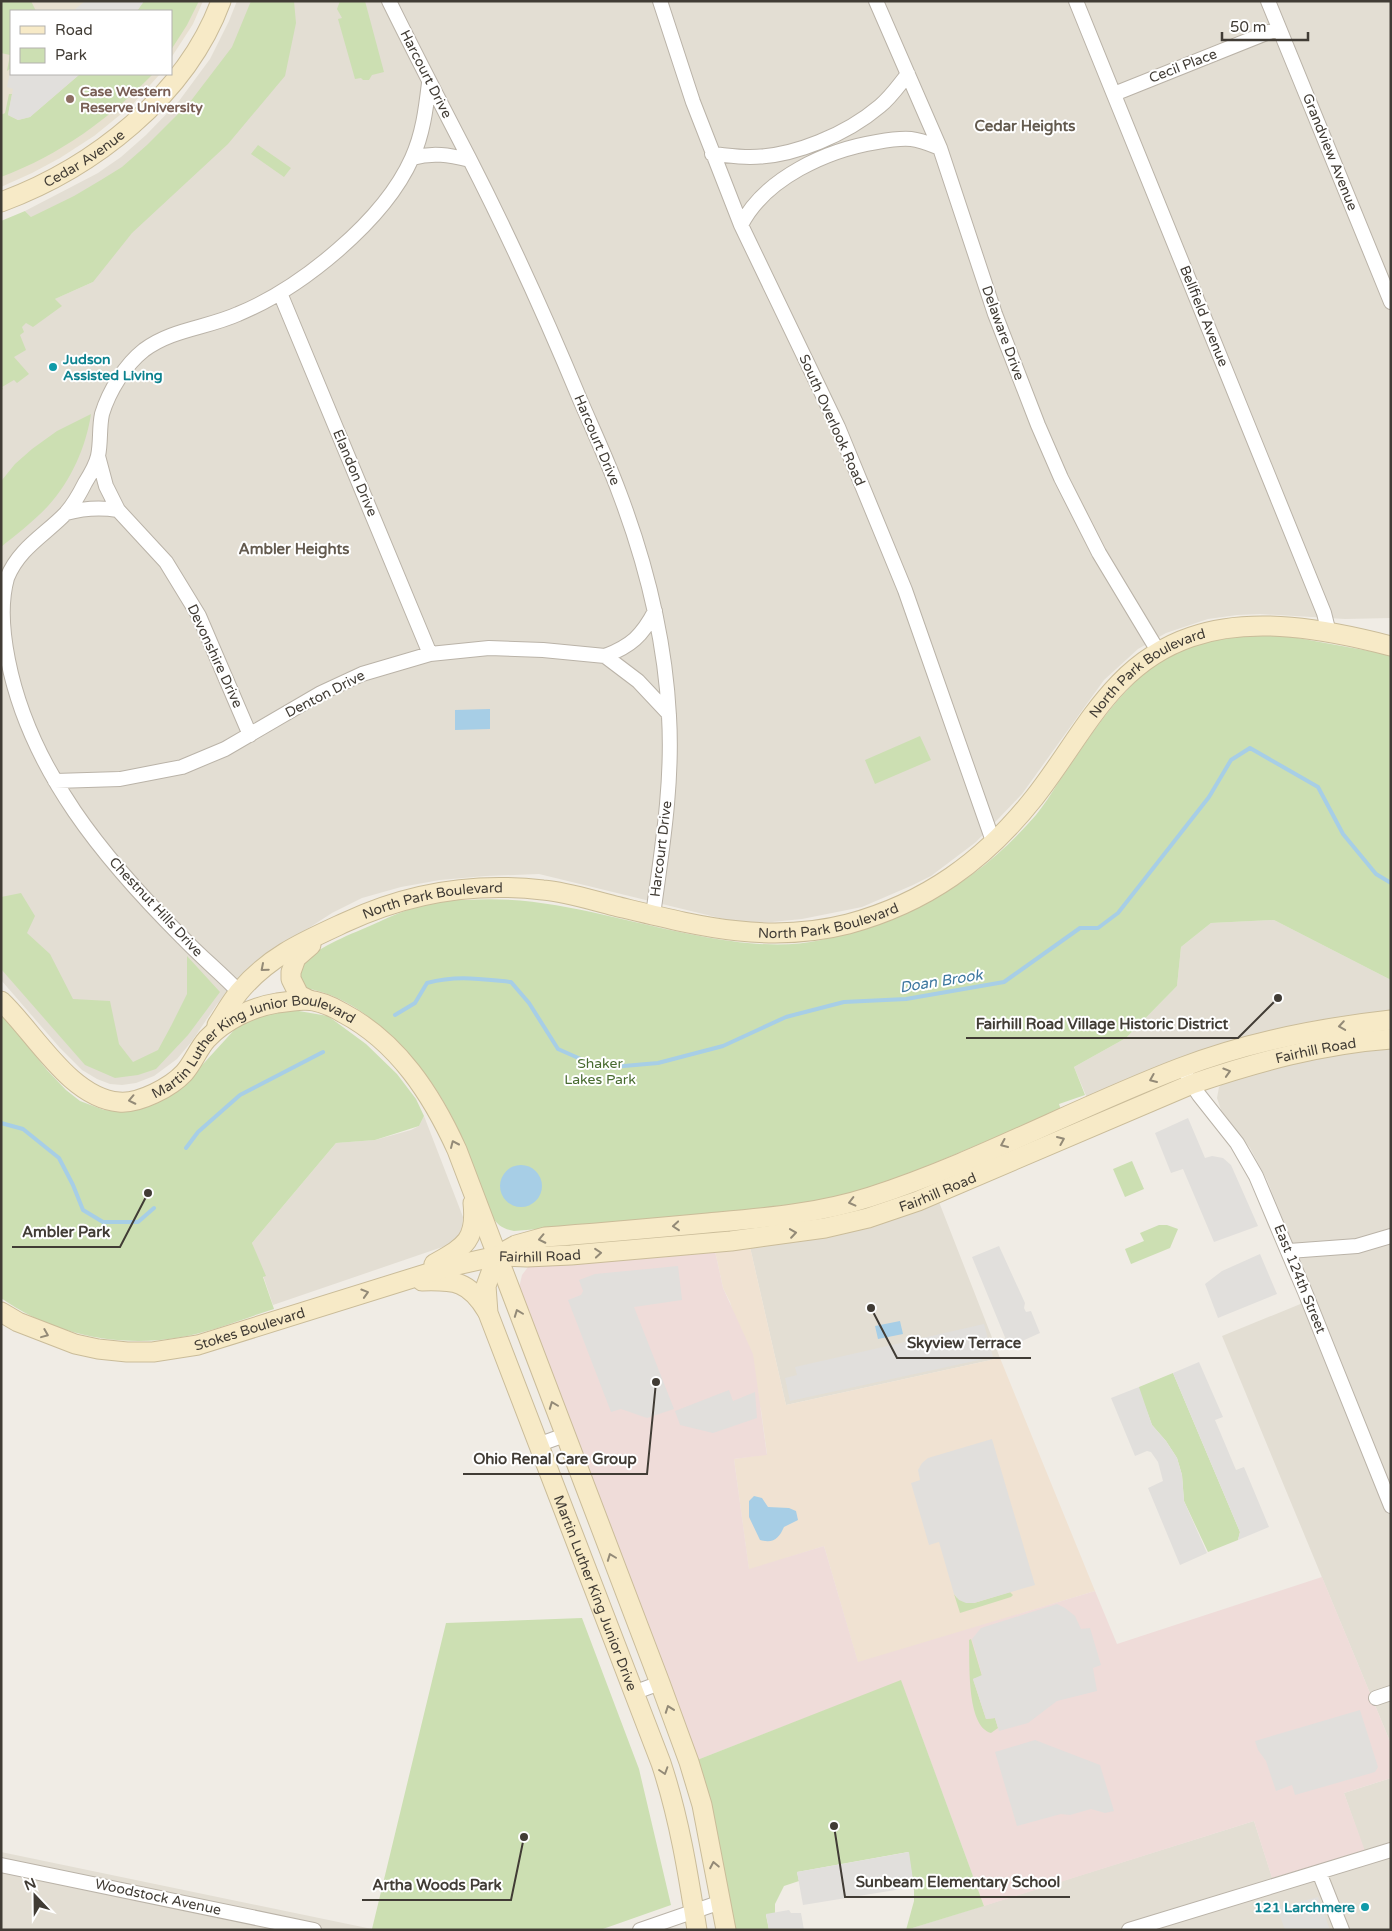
<svg xmlns="http://www.w3.org/2000/svg" width="1392" height="1931" viewBox="0 0 1392 1931" font-family="'Varela Round',sans-serif">
  <style>
    .residential { fill: #e3ded3 }
    .commercial { fill: #f0e2d2 }
    .education { fill: #e7e0d0 }
    .medical { fill: #efdcd9 }
    .green { fill: #ccdfb2 }
    .parking { fill: #e1dfdc }
    .water { fill: #a7cee6 }
    .lines { fill: none; stroke-linecap: round; stroke-linejoin: round }
    .stream { stroke: #a7cee6; stroke-width: 4 }
    .street-casing { stroke: #bab3a8; stroke-width: 16 }
    .secondary-casing { stroke: #cabc99; stroke-width: 21 }
    .street { stroke: #fff; stroke-width: 14 }
    .secondary { stroke: #f7eac7; stroke-width: 19 }
    .oneway { stroke: #938a77 }
    .education-dot { fill: #8d6e63; stroke: #fff; stroke-width: 2 }
    .culture-dot { fill: #0f9aa8; stroke: #fff; stroke-width: 2 }
    .labels { text-anchor: middle; dominant-baseline: central; stroke-width: 4; stroke-linejoin: round; paint-order: stroke }
    .street-label { font-size: 14px; fill: #413c35; stroke: #fff }
    .education-label { font-size: 14px; font-weight: bold; fill: #785e54; stroke: #fff; text-anchor: start }
    .culture-label { font-size: 14px; font-weight: bold; fill: #0d838f; stroke: #fff; text-anchor: start }
    .park-label { font-size: 14px; fill: #486b30; stroke: #fff }
    .neighbourhood-label { font-size: 15px; font-weight: bold; fill: #635a4e; stroke: #fff }
    .water-label { font-size: 15px; font-style: italic; fill: #3d779f; stroke: #fff }
    .leader { fill: none; stroke: #413c35; stroke-width: 2 }
    .callout-dot { fill: #413c35; stroke: #fff; stroke-width: 2 }
    .callout-label { font-size: 15px; text-anchor: middle; font-weight: bold; fill: #413c35; stroke: #fff; stroke-width: 4; stroke-linejoin: round; paint-order: stroke }
  </style>
  <rect width="100%" height="100%" fill="#f0ece5"/>
  <path class="residential" d="M 237,1 L 1391,1 L 1391,618 L 1345,619 L 1260,614 L 1237,615 L 1208,619 L 1166,633 L 1138,649 L 1104,680 L 1022,794 L 976,842 L 931,876 L 913,885 L 862,907 L 802,919 L 772,922 L 736,922 L 539,874 L 485,876 L 440,880 L 401,887 L 362,898 L 332,913 L 287,942 L 257,965 L 217,1004 L 192,1041 L 177,1059 L 154,1076 L 136,1083 L 122,1085 L 110,1084 L 97,1079 L 82,1070 L 60,1048 L 1,980 L 1,323 L 93,282 L 25,211 L 98,173 L 121,157 L 146,135 L 179,101 L 210,59 L 229,21 Z
    M 1274,920 L 1391,980 L 1391,1010 L 1313,1021 L 1265,1032 L 1197,1053 L 1087,1098 L 1074,1067 L 1126,1038 L 1177,986 L 1181,947 L 1211,923 Z
    M 1391,1046 L 1391,1744 L 1222,1336 L 1315,1298 L 1267,1180 L 1250,1148 L 1221,1110 L 1217,1098 L 1219,1087 L 1225,1081 L 1309,1057 Z
    M 424,1116 L 463,1217 L 461,1234 L 454,1243 L 273,1305 L 252,1243 L 336,1143 L 375,1140 L 411,1130 L 419,1126 Z
    M 939,1202 L 1000,1358 L 786,1405 L 750,1247 L 799,1242 L 831,1235 Z
    M 1391,1778 L 1391,1930 L 906,1930 L 1254,1821 L 1276,1890 L 1368,1862 L 1344,1793 Z
    M 1,1852 L 372,1929 L 375,1930 L 1,1930 Z"/>
  <path class="commercial" d="M 750,1247 L 786,1405 L 1000,1358 L 1095,1591 L 858,1663 L 824,1546 L 749,1570 L 734,1459 L 767,1454 L 761,1410 L 730,1302 L 723,1288 L 715,1251 Z"/>
  <path class="education" d="M 1,1 L 203,1 L 193,24 L 171,58 L 171,11 L 11,11 L 11,74 L 160,74 L 131,106 L 94,136 L 60,158 L 32,173 L 1,187 Z"/>
  <path class="medical" d="M 715,1251 L 723,1288 L 753,1354 L 767,1455 L 734,1459 L 749,1569 L 824,1546 L 858,1662 L 1095,1591 L 1117,1644 L 1322,1577 L 1391,1744 L 1391,1778 L 1344,1793 L 1365,1851 L 1272,1878 L 1254,1821 L 984,1906 L 901,1681 L 697,1760 L 519,1288 L 522,1275 L 528,1267 L 538,1265 Z"/>
  <path class="green" d="M 1,1 L 31,1 L 36,11 L 11,11 L 11,68 L 7,71 L 10,55 L 1,53 Z
    M 144,1 L 199,1 L 187,25 L 171,50 L 171,11 L 137,11 Z
    M 251,1 L 294,1 L 296,23 L 285,76 L 228,144 L 132,233 L 93,282 L 55,299 L 62,306 L 33,327 L 26,323 L 22,327 L 24,332 L 20,335 L 26,350 L 14,357 L 29,374 L 17,383 L 14,380 L 2,387 L 3,389 L 1,390 L 1,221 L 25,211 L 31,217 L 74,196 L 101,180 L 122,167 L 147,145 L 190,102 L 232,47 Z
    M 340,1 L 365,1 L 384,72 L 372,75 L 369,80 L 363,80 L 361,78 L 355,79 L 338,19 L 342,18 L 337,9 Z
    M 80,74 L 153,74 C 109,119 60,155 1,177 L 1,115 L 5,113 L 9,94 L 12,94 L 8,115 L 18,120 L 30,117 Z
    M 258,145 L 291,168 L 284,177 L 251,154 Z
    M 91,414 C 86,447 71,481 48,506 C 34,521 17,534 1,547 L 2,480 L 15,464 L 32,449 L 57,431 Z
    M 1254,634 L 1287,636 L 1380,653 L 1391,649 L 1391,980 L 1274,920 L 1211,923 L 1181,947 L 1177,986 L 1126,1038 L 1074,1067 L 1085,1095 L 1059,1104 L 1061,1110 L 889,1182 L 835,1197 L 797,1205 L 746,1212 L 514,1231 C 503,1229 497,1225 492,1216 C 464,1139 447,1086 384,1030 C 361,1009 336,993 304,988 L 296,969 C 317,947 344,937 372,925 C 391,916 413,907 434,902 C 444,900 456,900 467,900 C 546,894 623,922 700,936 C 738,943 782,949 821,940 C 911,918 974,886 1036,815 C 1044,805 1051,794 1058,783 C 1094,732 1128,671 1189,646 C 1210,638 1233,637 1254,634 Z
    M 920,736 L 931,760 L 875,784 L 865,760 Z
    M 21,893 L 35,916 L 27,933 L 50,954 L 73,999 L 110,1001 L 119,1044 L 133,1062 L 158,1050 L 171,1026 L 187,994 L 187,956 L 220,992 L 188,1035 L 156,1069 L 138,1075 L 115,1078 L 85,1065 L 1,969 L 1,897 Z
    M 293,1010 L 328,1016 L 366,1044 L 397,1074 L 416,1099 L 424,1116 L 419,1126 L 375,1140 L 336,1143 L 252,1243 L 266,1276 L 263,1277 L 274,1309 C 242,1319 209,1333 176,1338 C 116,1348 50,1333 1,1298 L 1,1013 L 47,1070 L 66,1090 L 80,1101 L 104,1110 L 123,1111 L 142,1107 L 163,1100 L 204,1063 L 236,1028 L 265,1014 Z
    M 1132,1161 L 1144,1189 L 1125,1197 L 1113,1169 Z
    M 1159,1225 L 1167,1225 L 1178,1229 L 1170,1248 L 1131,1264 L 1125,1249 L 1144,1241 L 1140,1233 Z
    M 1173,1373 L 1240,1532 L 1238,1540 L 1208,1552 L 1184,1501 L 1182,1475 L 1177,1458 L 1166,1441 L 1152,1425 L 1139,1390 L 1139,1387 Z
    M 1010,1592 L 1013,1595 L 1011,1597 L 960,1613 L 954,1594 L 957,1598 L 974,1603 Z
    M 582,1618 L 639,1769 L 671,1905 L 600,1930 L 372,1929 L 446,1623 Z
    M 971,1639 L 982,1676 L 973,1679 L 986,1719 L 995,1718 L 998,1728 L 991,1733 C 966,1726 970,1662 969,1640 Z
    M 901,1680 L 984,1906 L 906,1930 L 914,1901 L 914,1887 L 908,1852 L 797,1872 L 799,1881 L 784,1886 L 775,1904 L 775,1913 L 766,1915 L 769,1930 L 734,1930 L 697,1760 Z"/>
  <path class="parking" d="M 85,1 L 144,1 L 137,11 L 73,11 Z
    M 10,72 L 11,72 L 11,74 L 80,74 L 30,117 L 18,120 L 8,115 L 13,89 L 7,87 Z
    M 1188,1118 L 1205,1158 L 1212,1156 L 1223,1158 L 1231,1165 L 1258,1226 L 1214,1242 L 1183,1169 L 1171,1173 L 1155,1133 Z
    M 999,1246 L 1025,1303 L 1024,1308 L 1026,1312 L 1031,1311 L 1040,1333 L 1009,1347 L 972,1257 Z
    M 1260,1254 L 1277,1294 L 1218,1318 L 1205,1284 L 1222,1271 Z
    M 678,1266 L 682,1300 L 634,1307 L 674,1409 L 647,1418 L 621,1409 L 611,1412 L 568,1300 L 581,1295 L 583,1291 L 579,1280 L 595,1274 Z
    M 984,1324 L 993,1357 L 790,1401 L 785,1378 L 797,1375 L 795,1367 Z
    M 1199,1362 L 1223,1417 L 1215,1420 L 1236,1470 L 1244,1467 L 1269,1527 L 1238,1540 L 1240,1532 L 1173,1373 Z
    M 1139,1387 L 1152,1425 L 1166,1441 L 1177,1458 L 1182,1475 L 1184,1501 L 1207,1553 L 1180,1565 L 1148,1488 L 1163,1481 L 1158,1462 L 1151,1452 L 1147,1451 L 1135,1456 L 1111,1398 Z
    M 729,1390 L 733,1401 L 755,1392 L 757,1418 L 713,1433 L 680,1425 L 675,1411 Z
    M 992,1439 L 1035,1585 L 974,1603 L 966,1603 L 959,1600 L 954,1594 L 939,1542 L 929,1545 L 911,1483 L 920,1480 L 918,1470 L 922,1463 L 928,1458 Z
    M 1057,1604 L 1065,1608 L 1075,1616 L 1081,1629 L 1090,1628 L 1101,1665 L 1093,1668 L 1097,1691 L 1057,1701 L 1028,1723 L 999,1731 L 995,1718 L 986,1719 L 973,1679 L 982,1675 L 972,1639 L 981,1628 Z
    M 1360,1710 L 1378,1767 L 1375,1772 L 1295,1795 L 1292,1785 L 1276,1791 L 1266,1761 L 1258,1750 L 1255,1741 Z
    M 1035,1740 L 1100,1765 L 1114,1811 L 1105,1813 L 1091,1809 L 1070,1815 L 1061,1814 L 1017,1826 L 995,1752 Z
    M 909,1852 L 914,1887 L 803,1905 L 797,1872 Z
    M 1318,1897 L 1330,1930 L 1285,1930 L 1277,1908 Z
    M 789,1910 L 791,1913 L 801,1913 L 804,1930 L 769,1930 L 766,1914 Z"/>
  <path class="water" d="M 490,709 L 490,729 L 455,730 L 455,710 Z
    M500 1186a21 21 0 1 1 42 0a21 21 0 1 1-42 0Z
    M 900,1321 L 903,1334 L 878,1339 L 875,1326 Z
    M 754,1496 L 762,1498 L 768,1507 L 789,1508 L 796,1511 L 798,1520 L 784,1527 C 779,1538 774,1544 760,1540 L 749,1517 L 749,1501 Z"/>
  <g class="lines">
    <path class="stream" d="M 395,1015 L 415,1003 L 427,983 C 457,975 480,979 511,982 L 529,1003 L 558,1049 L 601,1068 L 658,1063 L 723,1046 L 786,1017 L 844,1002 L 906,999 L 1004,982 L 1080,928 L 1098,928 L 1118,913 L 1209,797 L 1231,760 L 1250,748 L 1318,787 L 1343,834 L 1376,874 L 1391,883
      M 1,1123 L 23,1129 L 59,1158 L 73,1185 L 83,1210 L 103,1222 L 138,1222 L 154,1208
      M 186,1148 L 198,1132 L 240,1095 L 323,1052"/>
    <defs>
      <path id="street" d="M 389,1 C 415,54 442,106 469,158 C 510,238 547,320 581,402 C 594,432 608,462 619,492 C 646,563 665,640 669,716 C 673,783 662,849 653,915
        M 660,1 L 693,102 L 741,225 L 838,427 L 905,590 L 994,844
        M 876,1 L 940,148 L 995,314 L 1038,425 L 1061,478 L 1099,553 L 1158,651
        M 1076,1 L 1324,613 L 1327,625 L 1326,632
        M 1268,1 L 1391,302
        M 1114,94 L 1279,28
        M 712,154 C 724,155 737,157 750,157 C 794,157 847,134 880,106 C 891,97 899,85 908,74
        M 412,158 C 433,152 449,155 470,160
        M 741,225 C 765,178 827,150 877,142 C 888,140 900,138 911,139 C 921,140 930,144 940,148
        M 280,293 L 430,654
        M 98,456 L 106,486 L 118,510 L 166,562 L 199,616 L 250,735
        M 66,513 C 84,508 99,507 118,510
        M 605,656 C 631,646 642,636 655,611
        M 55,781 L 120,779 L 182,767 L 225,749 L 321,693 L 362,674 L 430,654 L 489,648 L 543,650 L 605,656 L 638,681 L 669,714
        M 239,992 C 221,973 201,957 183,938 C 105,860 30,771 8,660 C 3,635 0,603 7,578 C 19,548 45,535 66,513 C 74,504 80,493 85,483 C 90,475 96,465 98,456 C 101,442 99,428 102,414 C 109,391 125,365 144,350 C 172,329 207,328 238,314 C 301,288 384,221 412,158 C 423,134 426,108 429,83
        M 1188,1078 L 1199,1095 L 1237,1143 L 1256,1176 L 1305,1292 L 1391,1506
        M 1289,1251 L 1357,1246 L 1391,1236
        M 540,1444 L 565,1435
        M 633,1693 L 660,1683
        M 1376,1698 L 1391,1693
        M 1,1865 L 314,1930
        M 1319,1872 L 1342,1930
        M 640,1930 L 721,1902
        M 1129,1930 L 1391,1850"/>
      <g id="secondary">
        <path id="s1" d="M 1,202 C 93,168 186,96 221,1"/>
        <path d="M 309,1000 L 299,995 L 291,979 L 291,972 L 296,958 L 311,945"/>
        <path id="s2" d="M 1,1001 C 35,1033 70,1098 119,1102 C 139,1104 171,1087 184,1073 C 193,1063 198,1049 207,1039 C 225,1020 252,1007 277,1003 C 287,1002 297,1000 307,1000 C 319,1001 333,1007 343,1013 C 398,1042 432,1095 457,1150 L 660,1683 L 689,1762 L 702,1805 L 726,1930"/>
        <path id="s3" d="M 217,1025 C 224,1014 231,1002 239,992 C 269,956 305,941 346,922 C 408,893 474,882 543,890 C 567,892 591,900 615,906 C 694,925 766,945 848,924 C 926,903 984,861 1034,798 C 1083,736 1111,664 1191,637 C 1253,615 1329,630 1391,646"/>
        <path d="M 500,1254 L 516,1245 L 545,1237 C 600,1233 654,1228 708,1223 C 763,1218 817,1214 870,1197 C 976,1163 1075,1108 1180,1068 C 1247,1042 1319,1028 1391,1020"/>
        <path id="s4" d="M 497,1256 L 486,1286 L 488,1313 L 661,1763 C 679,1817 688,1873 697,1930"/>
        <path d="M 434,1264 C 464,1247 477,1241 473,1203"/>
        <path d="M 422,1281 C 455,1280 469,1281 487,1311"/>
        <path id="s5" d="M 1,1312 L 18,1322 L 75,1344 L 98,1349 L 127,1352 L 153,1352 L 198,1345 L 448,1267 L 497,1256 L 527,1257 L 571,1255 L 731,1241 L 825,1228 L 868,1218 L 918,1201 L 1192,1084 C 1257,1062 1322,1044 1391,1039"/>
      </g>
    </defs>
    <use href="#street" class="street-casing"/>
    <use href="#secondary" class="secondary-casing"/>
    <use href="#street" class="street"/>
    <use href="#secondary" class="secondary"/>
  </g>
  <defs><path id="oneway-chevron" d="M-2-3.5L2.5 0L-2 3.5" fill="none" stroke-width="1.6" stroke-linecap="round" stroke-linejoin="round" transform="scale(1.25)"/></defs>
  <g class="oneway">
    <use href="#oneway-chevron" transform="translate(264 968) rotate(139)"/>
    <use href="#oneway-chevron" transform="translate(1342 1026) rotate(171)"/>
    <use href="#oneway-chevron" transform="translate(1227 1072) rotate(-17)"/>
    <use href="#oneway-chevron" transform="translate(1153 1079) rotate(157)"/>
    <use href="#oneway-chevron" transform="translate(132 1100) rotate(168)"/>
    <use href="#oneway-chevron" transform="translate(1061 1140) rotate(-23)"/>
    <use href="#oneway-chevron" transform="translate(454 1144) rotate(-114)"/>
    <use href="#oneway-chevron" transform="translate(1004 1144) rotate(156)"/>
    <use href="#oneway-chevron" transform="translate(852 1202) rotate(166)"/>
    <use href="#oneway-chevron" transform="translate(676 1226) rotate(175)"/>
    <use href="#oneway-chevron" transform="translate(793 1233) rotate(-8)"/>
    <use href="#oneway-chevron" transform="translate(542 1239) rotate(168)"/>
    <use href="#oneway-chevron" transform="translate(598 1253) rotate(-5)"/>
    <use href="#oneway-chevron" transform="translate(365 1293) rotate(-17)"/>
    <use href="#oneway-chevron" transform="translate(518 1313) rotate(-111)"/>
    <use href="#oneway-chevron" transform="translate(45 1334) rotate(22)"/>
    <use href="#oneway-chevron" transform="translate(553 1405) rotate(-111)"/>
    <use href="#oneway-chevron" transform="translate(611 1557) rotate(-111)"/>
    <use href="#oneway-chevron" transform="translate(669 1709) rotate(-110)"/>
    <use href="#oneway-chevron" transform="translate(664 1771) rotate(72)"/>
    <use href="#oneway-chevron" transform="translate(714 1865) rotate(-101)"/>
  </g>
  <circle class="education-dot" cx="70" cy="99" r="5"/>
  <g class="culture-dot">
    <circle cx="53" cy="367" r="5"/>
    <circle cx="1365" cy="1907" r="5"/>
  </g>
  <g class="labels">
    <g class="street-label">
      <text transform="translate(1183 66) rotate(-21)">Cecil Place</text>
      <text transform="translate(426 74) rotate(63)">Harcourt Drive</text>
      <text transform="translate(1330 152) rotate(68)">Grandview Avenue</text>
      <text stroke="none"><textPath href="#s1" startOffset="94">Cedar Avenue</textPath></text>
      <text transform="translate(1204 316) rotate(68)">Bellfield Avenue</text>
      <text transform="translate(1003 333) rotate(70)">Delaware Drive</text>
      <text transform="translate(832 420) rotate(66)">South Overlook Road</text>
      <text transform="translate(597 440) rotate(67)">Harcourt Drive</text>
      <text transform="translate(355 473) rotate(67)">Elandon Drive</text>
      <text transform="translate(215 656) rotate(65)">Devonshire Drive</text>
      <text stroke="none"><textPath href="#s3" startOffset="1082">North Park Boulevard</textPath></text>
      <text transform="translate(325 694) rotate(-27)">Denton Drive</text>
      <text transform="translate(661 849) rotate(-83)">Harcourt Drive</text>
      <text stroke="none"><textPath href="#s3" startOffset="259">North Park Boulevard</textPath></text>
      <text transform="translate(156 907) rotate(47)">Chestnut Hills Drive</text>
      <text stroke="none"><textPath href="#s3" startOffset="662">North Park Boulevard</textPath></text>
      <text stroke="none"><textPath href="#s5" startOffset="1370">Fairhill Road</textPath></text>
      <text stroke="none"><textPath href="#s2" startOffset="314">Martin Luther King Junior Boulevard</textPath></text>
      <text stroke="none"><textPath href="#s5" startOffset="965">Fairhill Road</textPath></text>
      <text stroke="none"><textPath href="#s5" startOffset="560">Fairhill Road</textPath></text>
      <text transform="translate(1300 1279) rotate(68)">East 124th Street</text>
      <text stroke="none"><textPath href="#s5" startOffset="259">Stokes Boulevard</textPath></text>
      <text stroke="none"><textPath href="#s4" startOffset="359">Martin Luther King Junior Drive</textPath></text>
      <text transform="translate(158 1897) rotate(12)">Woodstock Avenue</text>
    </g>
    <g class="education-label">
      <text x="80" y="91">Case Western<tspan x="80" dy="16">Reserve University</tspan></text>
    </g>
    <g class="culture-label">
      <text x="63" y="359">Judson<tspan x="63" dy="16">Assisted Living</tspan></text>
      <text x="1355" y="1907" text-anchor="end">121 Larchmere</text>
    </g>
    <g class="park-label">
      <text x="600" y="1063">Shaker<tspan x="600" dy="16">Lakes Park</tspan></text>
    </g>
    <g class="neighbourhood-label">
      <text x="1025" y="126">Cedar Heights</text>
      <text x="294" y="549">Ambler Heights</text>
    </g>
    <g class="water-label">
      <text transform="translate(941 981) rotate(-9)">Doan Brook</text>
    </g>
  </g>
  <path class="leader" d="M1278 998L1238 1038H966M148 1193L120 1247H12M871 1308L897 1358H1031M656 1382L647 1474H463M834 1826L845 1897H1070M524 1837L511 1900H362"/>
  <g class="callout-dot">
    <circle cx="1278" cy="998" r="5"/>
    <circle cx="148" cy="1193" r="5"/>
    <circle cx="871" cy="1308" r="5"/>
    <circle cx="656" cy="1382" r="5"/>
    <circle cx="834" cy="1826" r="5"/>
    <circle cx="524" cy="1837" r="5"/>
  </g>
  <g class="callout-label">
    <text x="1102" y="1029">Fairhill Road Village Historic District</text>
    <text x="66" y="1237">Ambler Park</text>
    <text x="964" y="1348">Skyview Terrace</text>
    <text x="555" y="1464">Ohio Renal Care Group</text>
    <text x="958" y="1887">Sunbeam Elementary School</text>
    <text x="437" y="1890">Artha Woods Park</text>
  </g>
  <rect width="1392" height="1931" fill="none" stroke="#413c35" stroke-width="5"/>
  <rect x="10" y="10" width="162" height="65" fill="#ffffff" stroke="#b3b1ae"/>
  <rect x="20" y="26" width="25" height="8" fill="#f7eac7" stroke="#b3b1ae"/>
  <text x="55" y="35" font-size="15" fill="#413c35">Road</text>
  <rect x="20" y="48" width="25" height="15" fill="#ccdfb2" stroke="#b3b1ae"/>
  <text x="55" y="60" font-size="15" fill="#413c35">Park</text>
  <g transform="translate(35 1896) rotate(338)" stroke="#ffffff" stroke-width="4" paint-order="stroke">
  <path d="M0-4L9 19L0 12L-9 19Z" fill="#413c35"/>
  <text y="-8" font-size="14" font-weight="bold" text-anchor="middle" fill="#413c35">N</text>
  </g>
  <path d="M1222 32v8h86v-8" fill="none" stroke="#413c35" stroke-width="2.5"/>
  <text x="1230" y="32" font-size="15" fill="#413c35" stroke="#ffffff" stroke-width="4" paint-order="stroke">50 m</text>
</svg>
